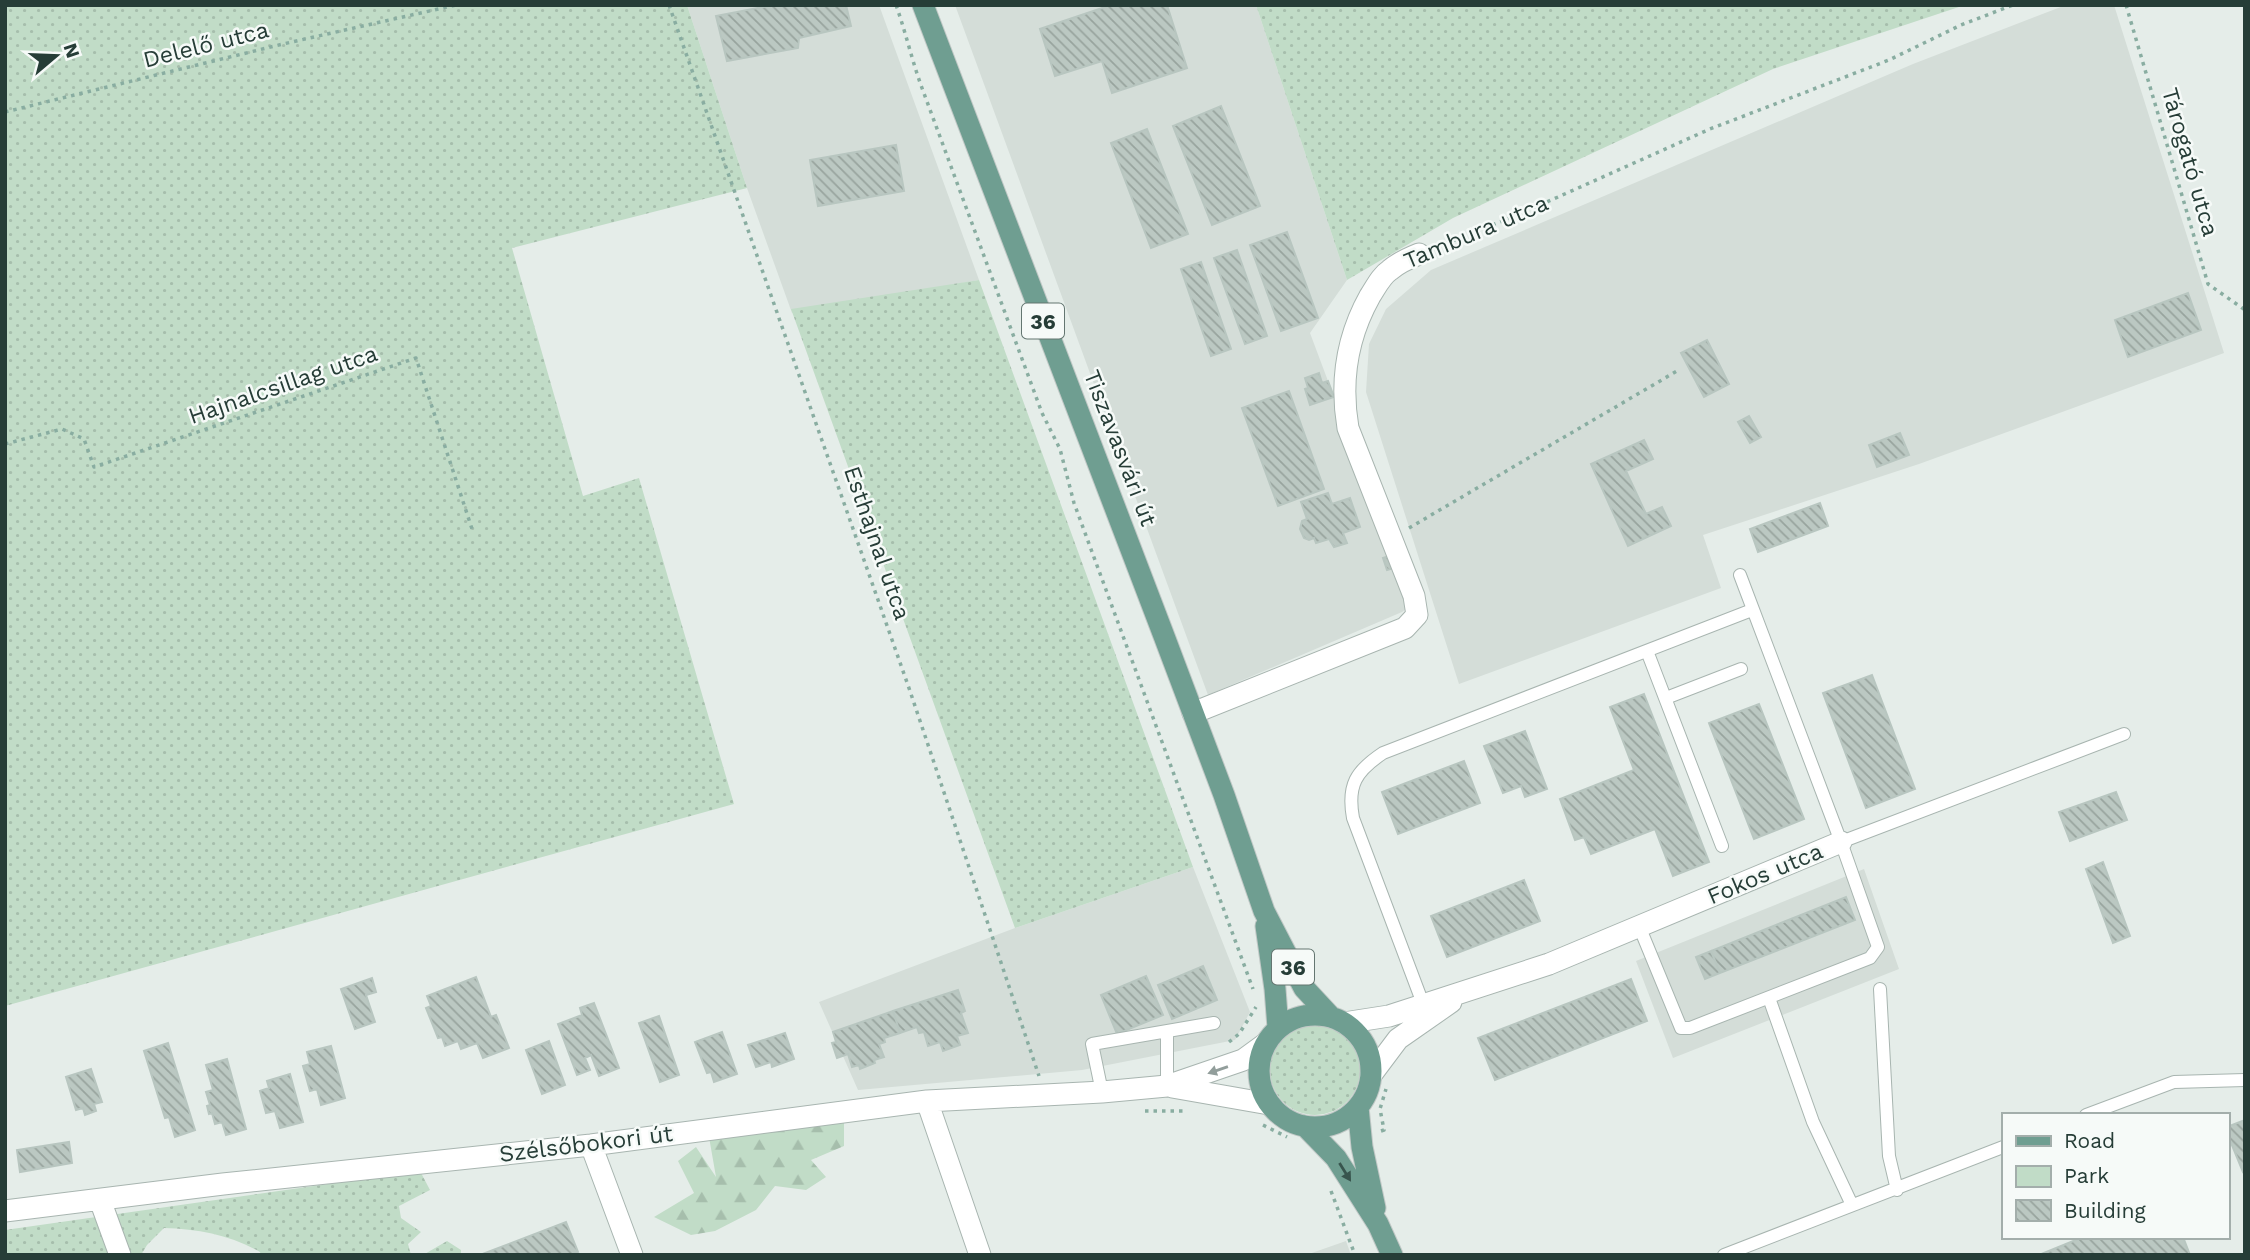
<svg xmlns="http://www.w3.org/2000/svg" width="2250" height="1260" viewBox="0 0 2250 1260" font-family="'Work Sans',sans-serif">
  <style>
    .built { fill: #d4ddd8 }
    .green { fill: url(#green-dots) }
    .forest { fill: url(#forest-firs) }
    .building { fill: url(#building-back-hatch); stroke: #b8c6c0; stroke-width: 2 }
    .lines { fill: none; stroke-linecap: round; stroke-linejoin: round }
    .service-casing { stroke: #a8b5b0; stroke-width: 14 }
    .minor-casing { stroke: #a8b5b0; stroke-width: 23 }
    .primary-casing { stroke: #c2c9c7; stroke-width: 23 }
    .path { stroke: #89ada1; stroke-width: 3.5; stroke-dasharray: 3.5 5; stroke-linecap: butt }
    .service { stroke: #fff; stroke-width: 12 }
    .minor { stroke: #fff; stroke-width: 21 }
    .primary { stroke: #6f9e91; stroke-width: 21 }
    .oneway { fill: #929e9b }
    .oneway2 { fill: #38554e }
    .labels { text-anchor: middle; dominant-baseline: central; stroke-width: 5; stroke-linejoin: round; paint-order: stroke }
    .shield { fill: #f6faf8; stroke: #647671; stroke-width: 2 }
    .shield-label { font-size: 21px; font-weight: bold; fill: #263d37 }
    .street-label { font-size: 23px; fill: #263d37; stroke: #f6faf8 }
  </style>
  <defs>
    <pattern id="green-dots" width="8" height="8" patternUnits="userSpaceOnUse" patternTransform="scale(1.75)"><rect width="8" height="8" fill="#c1dcc7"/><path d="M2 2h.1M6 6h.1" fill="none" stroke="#a6beac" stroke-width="1.8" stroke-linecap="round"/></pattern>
    <pattern id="forest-firs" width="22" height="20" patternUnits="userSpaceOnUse" patternTransform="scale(1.75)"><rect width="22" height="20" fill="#c1dcc7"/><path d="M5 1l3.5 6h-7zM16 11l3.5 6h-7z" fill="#a6beac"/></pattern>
    <pattern id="building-back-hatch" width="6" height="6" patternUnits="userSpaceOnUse" patternTransform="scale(1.75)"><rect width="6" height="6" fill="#bbc8c2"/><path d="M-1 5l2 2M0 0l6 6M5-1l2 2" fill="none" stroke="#98a49e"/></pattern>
  </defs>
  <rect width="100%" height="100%" fill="#e5ede9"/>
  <path class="built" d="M 687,5 L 879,5 L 979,280 L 792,313 L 747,188 Z
    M 955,5 L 1256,5 L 1347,280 L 1310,333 L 1412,605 L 1402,612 L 1208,695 Z
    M 2066,5 L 2114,5 L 2224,353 L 1919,464 L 1703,535 L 1721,588 L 1459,684 L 1366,392 L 1369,344 L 1386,309 L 1431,270 L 1913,64 Z
    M 1193,867 L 1250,1012 L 1235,1040 L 1082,1070 L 858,1090 L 819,1002 L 1015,928 Z
    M 1864,869 L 1899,969 L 1673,1058 L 1636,961 Z
    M 1346,1241 L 1351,1255 L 1306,1255 Z"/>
  <path class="green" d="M 5,5 L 687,5 L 747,188 L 512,248 L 583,496 L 639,478 L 734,804 L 5,1006 Z
    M 1256,5 L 1965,5 L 1773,69 L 1453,218 L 1347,280 Z
    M 979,280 L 1193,867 L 1015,928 L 791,309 Z
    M1270 1070a45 45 0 1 1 90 0a45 45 0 1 1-90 0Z
    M 420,1171 L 430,1190 L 399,1206 L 401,1218 L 421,1232 L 408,1244 L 411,1255 L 261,1255 L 260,1252 C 230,1235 199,1229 164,1228 L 147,1245 L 141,1255 L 5,1255 L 5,1230 Z
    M 447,1241 L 461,1250 L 461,1255 L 423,1255 Z"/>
  <path class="forest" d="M 844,1121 L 844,1146 L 811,1160 L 826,1177 L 806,1190 L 775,1186 L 756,1210 L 715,1231 L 691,1235 L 654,1217 L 694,1193 L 678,1161 L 696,1147 L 716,1177 L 709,1137 Z"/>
  <path class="building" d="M 773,5 L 846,5 L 851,26 L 799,38 L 798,48 L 727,61 L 716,16 Z
    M 1111,5 L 1167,5 L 1187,68 L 1112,93 L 1102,61 L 1055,76 L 1040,29 Z
    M 1221,106 L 1260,206 L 1212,225 L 1173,126 Z
    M 1147,129 L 1188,234 L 1151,248 L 1111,143 Z
    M 896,145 L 904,191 L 818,206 L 810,160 Z
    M 1287,232 L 1318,318 L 1281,331 L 1250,245 Z
    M 1237,250 L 1267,336 L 1245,344 L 1214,258 Z
    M 1201,262 L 1231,349 L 1211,356 L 1181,269 Z
    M 2188,293 L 2201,330 L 2128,357 L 2115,320 Z
    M 1707,340 L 1729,384 L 1704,397 L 1681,353 Z
    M 1319,373 L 1322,383 L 1328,381 L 1334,397 L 1310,405 L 1305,389 L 1308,388 L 1305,378 Z
    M 1289,391 L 1324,489 L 1278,506 L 1242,408 Z
    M 1749,416 L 1761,437 L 1750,443 L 1738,422 Z
    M 1900,433 L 1909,455 L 1877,467 L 1869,445 Z
    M 1644,440 L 1653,459 L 1626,471 L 1646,514 L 1662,507 L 1671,526 L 1628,546 L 1591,464 Z
    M 1328,493 L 1332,504 L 1350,498 L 1360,527 L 1343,533 L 1347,543 L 1334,547 L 1329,539 L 1316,543 L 1314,538 L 1309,540 L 1304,538 L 1300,529 L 1302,521 L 1307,519 L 1301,502 Z
    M 1820,503 L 1828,526 L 1758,552 L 1750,529 Z
    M 1393,555 L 1397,567 L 1387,570 L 1383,558 Z
    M 1872,675 L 1915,789 L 1866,808 L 1823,693 Z
    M 1644,694 L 1709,862 L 1673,876 L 1655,829 L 1591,854 L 1584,837 L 1575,840 L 1560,799 L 1634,770 L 1610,707 Z
    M 1759,704 L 1804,819 L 1754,839 L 1709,723 Z
    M 1525,731 L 1547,789 L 1525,797 L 1521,786 L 1503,793 L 1484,746 Z
    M 1464,761 L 1480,803 L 1398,834 L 1382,792 Z
    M 2116,792 L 2127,820 L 2070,841 L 2059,812 Z
    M 2103,862 L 2130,936 L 2113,943 L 2086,869 Z
    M 1524,880 L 1540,921 L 1447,957 L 1431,916 Z
    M 1846,897 L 1855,920 L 1720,973 L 1711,951 Z
    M 1711,951 L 1720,973 L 1705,979 L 1696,957 Z
    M 1203,966 L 1217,1000 L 1172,1019 L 1158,985 Z
    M 1146,976 L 1163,1015 L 1117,1034 L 1101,995 Z
    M 476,977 L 491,1017 L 496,1015 L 509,1048 L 483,1058 L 477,1043 L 461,1049 L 458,1041 L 445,1046 L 442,1037 L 438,1038 L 426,1008 L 431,1006 L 427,996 Z
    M 372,978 L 376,992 L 366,995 L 375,1022 L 355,1029 L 341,989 Z
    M 1631,979 L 1647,1021 L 1495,1080 L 1478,1038 Z
    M 958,990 L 965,1011 L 961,1013 L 968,1033 L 957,1036 L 960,1045 L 943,1051 L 940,1042 L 928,1046 L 924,1032 L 919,1033 L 917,1027 L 900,1033 L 893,1011 Z
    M 594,1003 L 619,1068 L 599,1076 L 591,1055 L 585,1058 L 590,1070 L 577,1075 L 558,1024 L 582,1015 L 580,1008 Z
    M 893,1011 L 900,1033 L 884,1038 L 885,1042 L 879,1044 L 884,1057 L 874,1060 L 875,1063 L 860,1069 L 859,1065 L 852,1067 L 848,1054 L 837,1058 L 832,1043 L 836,1042 L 833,1032 Z
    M 659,1016 L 679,1075 L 660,1082 L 639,1023 Z
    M 722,1032 L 737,1074 L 714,1082 L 711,1072 L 707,1073 L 695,1042 Z
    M 785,1033 L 794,1059 L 772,1067 L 771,1062 L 756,1067 L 748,1045 Z
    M 549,1041 L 565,1085 L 542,1094 L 526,1050 Z
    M 168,1043 L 195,1130 L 175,1137 L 169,1117 L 165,1118 L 144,1051 Z
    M 331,1046 L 345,1098 L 321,1105 L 317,1089 L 310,1091 L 303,1066 L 310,1064 L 307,1052 Z
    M 227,1059 L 246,1129 L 226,1135 L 222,1122 L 215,1124 L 212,1113 L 209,1114 L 207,1106 L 210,1105 L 206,1092 L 213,1090 L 206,1065 Z
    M 91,1069 L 102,1102 L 94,1104 L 96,1111 L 85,1115 L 83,1108 L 76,1110 L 66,1077 Z
    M 290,1074 L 303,1122 L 280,1128 L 275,1111 L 266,1113 L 260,1091 L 269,1088 L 267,1081 Z
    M 2245,1120 L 2245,1171 L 2243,1172 L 2227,1133 L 2227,1127 Z
    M 69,1142 L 72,1163 L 20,1172 L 17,1150 Z
    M 566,1222 L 578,1252 L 570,1255 L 480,1255 Z
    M 2083,1237 L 2183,1237 L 2190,1255 L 2039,1255 Z"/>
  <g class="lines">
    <defs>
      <path id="service" d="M 1647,651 L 1722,846
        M 1666,698 L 1741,669
        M 1841,842 L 2124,734
        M 1639,926 L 1681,1028 L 1690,1028 L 1870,958 L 1878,947 L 1841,842 L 1740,575
        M 1880,989 L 1889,1156 L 1897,1190
        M 1769,998 L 1813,1122 L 1852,1205
        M 1425,1009 L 1353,818 C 1347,785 1356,771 1383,753 L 1752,610
        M 1167,1086 L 1167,1031
        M 1102,1092 L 1092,1044 L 1214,1023
        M 2086,1115 L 2174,1082 L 2245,1080
        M 1724,1255 L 2003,1147"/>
      <path id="minor" d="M 1193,713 L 1405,628 L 1417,615 L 1414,596 L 1348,428 C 1340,381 1347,337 1370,296 C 1376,287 1381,276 1390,270 C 1398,263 1409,258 1419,254
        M 1344,1023 L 1389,1016 L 1549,964 L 1841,842
        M 1371,1075 L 1398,1039 L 1451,1002
        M 1172,1087 L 1269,1104
        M 927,1101 L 980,1255
        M 591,1145 L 632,1255
        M 100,1200 L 120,1255
        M 5,1211 L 223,1184 L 591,1145 L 927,1101 L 1102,1092 L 1167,1086 L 1243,1060 L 1265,1044"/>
      <path id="primary" d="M 923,5 L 1164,636 L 1224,795 L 1264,911 L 1304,988 L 1331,1017
        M 1266,926 L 1275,989 L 1278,1028
        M1259 1071a56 56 0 1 1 112 0a56 56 0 1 1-112 0Z
        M 1358,1107 L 1362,1147 L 1375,1208
        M 1305,1126 L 1336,1158 L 1378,1224 L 1392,1255"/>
    </defs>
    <use href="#service" class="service-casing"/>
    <use href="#minor" class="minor-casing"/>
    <use href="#primary" class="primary-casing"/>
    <path class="path" d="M 669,5 L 910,691 L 1039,1076
      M 896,5 C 906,33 912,61 922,88 L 1042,413 L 1060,449 L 1074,503 L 1253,989
      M 2126,5 L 2208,284 L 2245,310
      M 5,112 L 283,44 L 456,5
      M 1437,247 L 1520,214 L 1710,129 L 1889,60 L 1961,25 L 2013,5
      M 5,444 L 62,429 L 84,439 L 94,467 L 416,358 L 473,532
      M 1409,528 L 1677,371
      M 1229,1042 L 1239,1034 L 1256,1007
      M 1145,1111 L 1183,1111
      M 1263,1125 L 1287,1137
      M 1381,1131 L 1384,1130 L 1380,1109 L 1386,1089
      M 1331,1191 L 1355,1255"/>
    <use href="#service" class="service"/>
    <use href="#minor" class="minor"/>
    <use href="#primary" class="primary"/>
  </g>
  <defs><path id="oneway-solid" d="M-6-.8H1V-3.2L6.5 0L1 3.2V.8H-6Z" transform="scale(1.75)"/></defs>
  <use class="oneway" href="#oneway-solid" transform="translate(1218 1070) rotate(161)"/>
  <use class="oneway2" href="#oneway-solid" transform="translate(1345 1172) rotate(58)"/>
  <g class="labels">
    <g class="shield">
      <rect x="1022" y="303.5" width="42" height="35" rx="5"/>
      <rect x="1272" y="949.5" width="42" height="35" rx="5"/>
    </g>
    <g class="shield-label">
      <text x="1043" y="321">36</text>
      <text x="1293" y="967">36</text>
    </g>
    <g class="street-label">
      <text transform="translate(206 45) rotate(-14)">Delelő utca</text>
      <text transform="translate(2190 162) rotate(74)">Tárogató utca</text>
      <text transform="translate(1476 232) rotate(-23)">Tambura utca</text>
      <text transform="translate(283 385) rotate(-19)">Hajnalcsillag utca</text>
      <text transform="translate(1120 448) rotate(69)">Tiszavasvári út</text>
      <text transform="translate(877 543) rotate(71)">Esthajnal utca</text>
      <text transform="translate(1765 874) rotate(-23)">Fokos utca</text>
      <text transform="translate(586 1144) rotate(-7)">Szélsőbokori út</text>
    </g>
  </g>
  <rect width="2250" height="1260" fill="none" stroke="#263d37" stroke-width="14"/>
  <rect x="2002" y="1113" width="228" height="126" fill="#f6faf8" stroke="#a3aeab" stroke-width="2"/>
  <rect x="2016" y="1136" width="35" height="10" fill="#6f9e91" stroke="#a3aeab" stroke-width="2"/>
  <text x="2064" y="1148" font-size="21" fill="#263d37">Road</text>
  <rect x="2016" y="1166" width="35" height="21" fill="#c1dcc7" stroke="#a3aeab" stroke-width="2"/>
  <text x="2064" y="1183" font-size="21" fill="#263d37">Park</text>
  <rect x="2016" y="1200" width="35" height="21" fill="url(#building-back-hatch)" stroke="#a3aeab" stroke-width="2"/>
  <text x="2064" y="1218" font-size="21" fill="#263d37">Building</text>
  <g transform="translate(56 56) rotate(71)" stroke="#f6faf8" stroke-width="5" paint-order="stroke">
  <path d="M0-5L12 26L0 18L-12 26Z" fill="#263d37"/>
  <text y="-10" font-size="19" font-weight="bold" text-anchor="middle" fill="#263d37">N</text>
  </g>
</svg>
